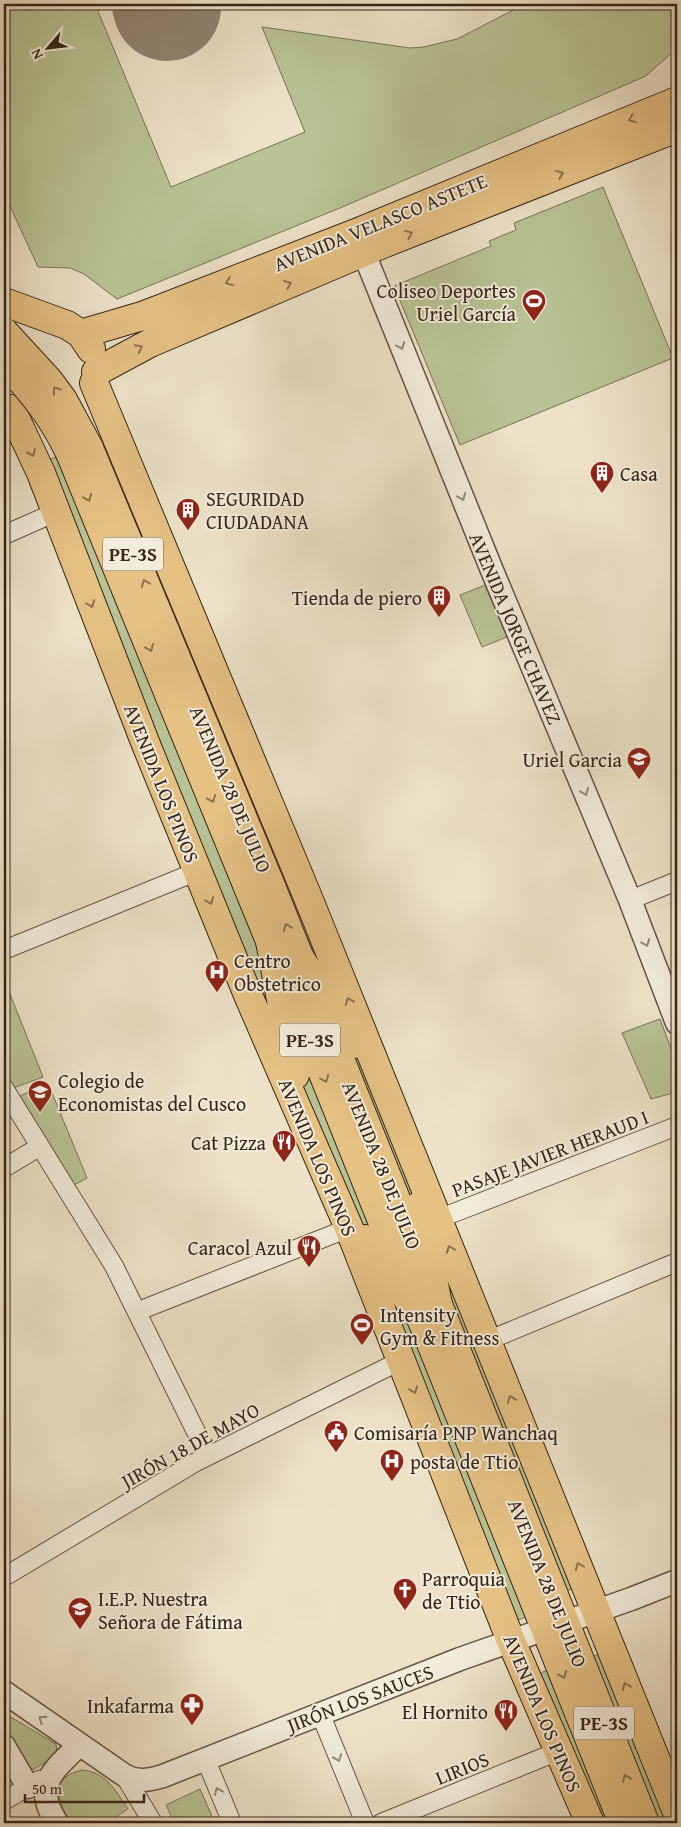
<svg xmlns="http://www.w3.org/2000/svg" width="681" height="1827" viewBox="0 0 681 1827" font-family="'Gentium Book Plus',serif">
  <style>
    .green { fill: #b9c395; stroke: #767456 }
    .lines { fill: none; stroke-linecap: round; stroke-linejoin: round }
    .runway { stroke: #908370; stroke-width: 108 }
    .minor-casing { stroke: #625443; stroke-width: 20 }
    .tertiary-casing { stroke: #625443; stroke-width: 25 }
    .primary-casing { stroke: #342417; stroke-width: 30 }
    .trunk-casing { stroke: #342417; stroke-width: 30 }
    .minor { stroke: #f3ecdb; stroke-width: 18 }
    .tertiary { stroke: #f3ecdb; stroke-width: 22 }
    .primary { stroke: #e6c184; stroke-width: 28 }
    .trunk { stroke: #e6c184; stroke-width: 28 }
    .primary-bridge-casing { stroke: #342417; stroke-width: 30; stroke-linecap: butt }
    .primary-bridge { stroke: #e6c184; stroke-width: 28 }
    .oneway { stroke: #8d724e }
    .oneway2 { stroke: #948879 }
    .labels { text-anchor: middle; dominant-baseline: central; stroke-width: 4; stroke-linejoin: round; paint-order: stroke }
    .shield { fill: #f3ecdb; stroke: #6d6052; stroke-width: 1 }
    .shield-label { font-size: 19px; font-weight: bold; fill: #342417 }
    .street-label { font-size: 20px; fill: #342417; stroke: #f3ecdb }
    .poi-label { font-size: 20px; fill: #342417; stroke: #f3ecdb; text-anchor: start }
  </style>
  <rect width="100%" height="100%" fill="#ede2c8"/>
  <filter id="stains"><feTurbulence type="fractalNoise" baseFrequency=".004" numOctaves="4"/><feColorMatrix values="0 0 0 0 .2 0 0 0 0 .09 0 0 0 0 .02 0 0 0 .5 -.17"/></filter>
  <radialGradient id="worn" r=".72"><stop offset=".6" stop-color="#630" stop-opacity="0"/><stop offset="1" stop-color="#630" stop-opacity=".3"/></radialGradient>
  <path class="green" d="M 4,4 L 95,4 L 171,187 L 305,132 L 262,27 L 410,48 L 424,47 L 457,39 L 525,4 L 671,4 L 677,20 L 677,48 L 646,76 L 340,208 L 117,299 L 84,274 L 70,268 L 38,267 L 4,193 Z
    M 603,187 L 673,358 L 460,445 L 394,286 L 491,246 L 489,241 L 516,230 L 514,223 Z
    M 108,443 L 574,1588 L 561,1593 L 98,448 Z
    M 59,456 L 529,1616 L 515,1621 L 45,461 Z
    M 485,585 L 507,637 L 482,647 L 460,595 Z
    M 4,979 L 43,1077 L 13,1088 L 4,1072 Z
    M 660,1019 L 677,1064 L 677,1092 L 651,1099 L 622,1033 Z
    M 48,1083 L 87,1178 L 74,1185 L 20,1096 Z
    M 602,1653 L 671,1823 L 652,1823 L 585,1659 Z
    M 550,1669 L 612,1823 L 598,1823 L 538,1674 Z
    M 4,1713 L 56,1744 L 57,1754 L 53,1758 L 27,1773 L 4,1736 Z
    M 82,1770 C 106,1772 115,1790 128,1809 L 106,1823 L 71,1823 C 57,1801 48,1778 82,1770 Z
    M 200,1789 L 215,1823 L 174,1823 L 166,1805 Z"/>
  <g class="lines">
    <path class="runway" d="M 166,4 L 167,7"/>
    <defs>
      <path id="minor" d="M 4,535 L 56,512
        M 630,900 L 677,881
        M 4,950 L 198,871
        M 4,1088 L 114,1266 L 208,1456
        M 4,1168 L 39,1147
        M 438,1219 L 677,1126
        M 146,1308 L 349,1228
        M 487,1341 L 677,1262
        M 4,1577 L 196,1462 L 402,1360
        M 320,1713 L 365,1823
        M 205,1758 L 232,1823
        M 124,1775 L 153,1823
        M 4,1801 L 39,1780
        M 381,1823 L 559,1751"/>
      <path id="tertiary" d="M 357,236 L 491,568 L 630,900 L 677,1023
        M 4,1692 L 124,1775 C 138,1783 148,1780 163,1776 L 460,1659 L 631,1599 L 677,1581
        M 4,1746 L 28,1787
        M 57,1823 C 32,1785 53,1771 79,1745"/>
      <path id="primary" d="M 89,448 L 269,881 L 645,1823
        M 70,453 L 270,941 L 623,1823"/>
      <path id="trunk" d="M 4,302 L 67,325 L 81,334 L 91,349
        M 81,334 L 142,316 L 356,233 L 677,101
        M 96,372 L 150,343 L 385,243 L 677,128
        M 94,383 L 307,895 L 677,1812
        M 11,409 L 41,473 L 145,742 L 248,995 L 349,1228 L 511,1641 L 590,1823
        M 270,941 L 295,1075
        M 300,958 L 354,1044
        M 419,1206 L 439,1310
        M 365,1239 L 421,1318"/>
    </defs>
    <use href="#minor" class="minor-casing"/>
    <use href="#tertiary" class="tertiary-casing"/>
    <use href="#primary" class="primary-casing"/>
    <use href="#trunk" class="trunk-casing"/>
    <use href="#minor" class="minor"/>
    <use href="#tertiary" class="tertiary"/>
    <use href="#primary" class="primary"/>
    <use href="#trunk" class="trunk"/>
    <defs>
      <path id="primary-bridge" d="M 4,332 L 49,381 L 63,400 L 89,448
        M 4,361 C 32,392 52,415 70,453"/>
    </defs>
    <use href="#primary-bridge" class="primary-bridge-casing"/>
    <use href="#primary-bridge" class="primary-bridge"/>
  </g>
  <defs><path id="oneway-chevron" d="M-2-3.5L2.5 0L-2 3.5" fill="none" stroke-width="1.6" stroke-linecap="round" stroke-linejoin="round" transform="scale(1.25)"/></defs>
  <g class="oneway">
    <use href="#oneway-chevron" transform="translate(632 119) rotate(158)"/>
    <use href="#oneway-chevron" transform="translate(560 174) rotate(-22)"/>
    <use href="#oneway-chevron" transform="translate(409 234) rotate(-22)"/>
    <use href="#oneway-chevron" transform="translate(229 282) rotate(159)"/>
    <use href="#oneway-chevron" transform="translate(288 284) rotate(-23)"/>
    <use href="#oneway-chevron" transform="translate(139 348) rotate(-27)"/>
    <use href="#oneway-chevron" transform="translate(56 390) rotate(-127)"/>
    <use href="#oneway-chevron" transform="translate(32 453) rotate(66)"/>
    <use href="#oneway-chevron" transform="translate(88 498) rotate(68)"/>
    <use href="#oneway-chevron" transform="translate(145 583) rotate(-112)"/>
    <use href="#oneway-chevron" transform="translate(91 604) rotate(69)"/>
    <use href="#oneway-chevron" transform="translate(150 648) rotate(68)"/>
    <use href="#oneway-chevron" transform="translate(212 799) rotate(68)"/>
    <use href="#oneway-chevron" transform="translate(210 901) rotate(68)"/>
    <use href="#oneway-chevron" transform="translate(287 927) rotate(-112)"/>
    <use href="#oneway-chevron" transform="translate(349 1001) rotate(-112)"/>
    <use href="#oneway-chevron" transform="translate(325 1079) rotate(68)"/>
    <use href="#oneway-chevron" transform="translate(450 1249) rotate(-112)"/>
    <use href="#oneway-chevron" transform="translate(414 1390) rotate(69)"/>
    <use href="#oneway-chevron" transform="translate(511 1399) rotate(-112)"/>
    <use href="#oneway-chevron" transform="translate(579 1566) rotate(-112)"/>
    <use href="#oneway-chevron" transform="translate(563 1675) rotate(68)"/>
    <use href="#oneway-chevron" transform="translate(626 1686) rotate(-111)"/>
    <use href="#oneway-chevron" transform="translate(626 1778) rotate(-112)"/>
  </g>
  <g class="oneway2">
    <use href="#oneway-chevron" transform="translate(401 346) rotate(68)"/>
    <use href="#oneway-chevron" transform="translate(462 497) rotate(68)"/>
    <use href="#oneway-chevron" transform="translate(585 792) rotate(67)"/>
    <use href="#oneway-chevron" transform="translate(646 943) rotate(69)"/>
    <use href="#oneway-chevron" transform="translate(42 1719) rotate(-145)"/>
    <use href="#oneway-chevron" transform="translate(338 1758) rotate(68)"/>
    <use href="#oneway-chevron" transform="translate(218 1791) rotate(-113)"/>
  </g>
  <defs>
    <symbol id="stadium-pin" viewBox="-11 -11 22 30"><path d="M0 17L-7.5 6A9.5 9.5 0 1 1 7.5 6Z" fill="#8f2418" stroke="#f3ecdb"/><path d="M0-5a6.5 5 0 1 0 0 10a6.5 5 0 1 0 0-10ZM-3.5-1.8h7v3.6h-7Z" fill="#fff"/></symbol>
    <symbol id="building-pin" viewBox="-11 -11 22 30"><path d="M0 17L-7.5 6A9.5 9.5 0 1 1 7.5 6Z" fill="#8f2418" stroke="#f3ecdb"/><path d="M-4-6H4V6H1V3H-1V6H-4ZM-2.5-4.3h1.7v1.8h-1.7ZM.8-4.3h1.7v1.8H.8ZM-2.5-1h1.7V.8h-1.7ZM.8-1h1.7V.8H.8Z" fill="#fff"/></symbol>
    <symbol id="school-pin" viewBox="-11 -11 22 30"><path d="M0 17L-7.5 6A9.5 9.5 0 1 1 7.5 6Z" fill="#8f2418" stroke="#f3ecdb"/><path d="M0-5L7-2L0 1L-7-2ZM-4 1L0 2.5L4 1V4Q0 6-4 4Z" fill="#fff"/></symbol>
    <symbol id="hospital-pin" viewBox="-11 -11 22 30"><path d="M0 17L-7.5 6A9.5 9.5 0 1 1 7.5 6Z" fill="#8f2418" stroke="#f3ecdb"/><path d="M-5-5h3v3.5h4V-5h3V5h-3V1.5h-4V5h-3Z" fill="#fff"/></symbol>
    <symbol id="restaurant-pin" viewBox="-11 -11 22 30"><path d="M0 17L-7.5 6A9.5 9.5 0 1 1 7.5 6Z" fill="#8f2418" stroke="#f3ecdb"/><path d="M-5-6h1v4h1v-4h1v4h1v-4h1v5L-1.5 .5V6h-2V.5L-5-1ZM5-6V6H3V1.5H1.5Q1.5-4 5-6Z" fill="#fff"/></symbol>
    <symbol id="civic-pin" viewBox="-11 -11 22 30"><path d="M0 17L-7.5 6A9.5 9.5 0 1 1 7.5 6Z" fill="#8f2418" stroke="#f3ecdb"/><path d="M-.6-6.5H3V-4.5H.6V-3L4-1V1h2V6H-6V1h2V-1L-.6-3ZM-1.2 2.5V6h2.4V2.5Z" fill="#fff"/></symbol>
    <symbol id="church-pin" viewBox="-11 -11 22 30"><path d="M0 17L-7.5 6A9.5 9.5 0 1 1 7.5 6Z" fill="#8f2418" stroke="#f3ecdb"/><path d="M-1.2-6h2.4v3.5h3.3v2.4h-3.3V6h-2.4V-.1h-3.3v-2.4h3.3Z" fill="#fff"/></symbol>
    <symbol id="pharmacy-pin" viewBox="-11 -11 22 30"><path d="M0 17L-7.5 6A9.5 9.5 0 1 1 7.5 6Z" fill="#8f2418" stroke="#f3ecdb"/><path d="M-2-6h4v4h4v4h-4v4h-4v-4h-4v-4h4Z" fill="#fff"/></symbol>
  </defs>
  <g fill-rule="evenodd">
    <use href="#stadium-pin" x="520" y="287" width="28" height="38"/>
    <use href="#building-pin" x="588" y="459" width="28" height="38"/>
    <use href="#building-pin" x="174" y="496" width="28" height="38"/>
    <use href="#building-pin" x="425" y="583" width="28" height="38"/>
    <use href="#school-pin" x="625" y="745" width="28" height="38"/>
    <use href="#hospital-pin" x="203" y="958" width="28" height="38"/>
    <use href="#school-pin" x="26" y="1078" width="28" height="38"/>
    <use href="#restaurant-pin" x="270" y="1128" width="28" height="38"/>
    <use href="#restaurant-pin" x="295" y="1233" width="28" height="38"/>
    <use href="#stadium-pin" x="348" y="1311" width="28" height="38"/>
    <use href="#civic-pin" x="322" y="1418" width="28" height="38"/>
    <use href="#hospital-pin" x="378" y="1447" width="28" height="38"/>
    <use href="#church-pin" x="391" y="1576" width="28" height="38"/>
    <use href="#school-pin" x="66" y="1595" width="28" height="38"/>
    <use href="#pharmacy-pin" x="178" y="1691" width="28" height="38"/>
    <use href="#restaurant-pin" x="492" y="1697" width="28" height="38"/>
  </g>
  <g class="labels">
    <g class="shield">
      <rect x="103" y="537.5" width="60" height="33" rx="4"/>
      <rect x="280" y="1023.5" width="60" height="33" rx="4"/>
      <rect x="574" y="1706.5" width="60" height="33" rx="4"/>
    </g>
    <g class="shield-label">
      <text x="133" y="554">PE-3S</text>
      <text x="310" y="1040">PE-3S</text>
      <text x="604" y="1723">PE-3S</text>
    </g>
    <g class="street-label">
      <text transform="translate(380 222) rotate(-22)">AVENIDA VELASCO ASTETE</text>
      <text transform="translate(516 628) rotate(67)">AVENIDA JORGE CHAVEZ</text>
      <text transform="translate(162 783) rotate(68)">AVENIDA LOS PINOS</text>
      <text transform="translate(231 789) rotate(67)">AVENIDA 28 DE JULIO</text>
      <text transform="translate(550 1153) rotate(-21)">PASAJE JAVIER HERAUD I</text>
      <text transform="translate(318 1157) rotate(67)">AVENIDA LOS PINOS</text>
      <text transform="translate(382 1165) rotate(68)">AVENIDA 28 DE JULIO</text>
      <text transform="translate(190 1445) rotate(-29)">JIRÓN 18 DE MAYO</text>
      <text transform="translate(548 1583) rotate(68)">AVENIDA 28 DE JULIO</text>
      <text transform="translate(360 1698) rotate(-21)">JIRÓN LOS SAUCES</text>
      <text transform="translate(543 1713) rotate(67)">AVENIDA LOS PINOS</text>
      <text transform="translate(462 1768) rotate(-22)">LIRIOS</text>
    </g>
    <g class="poi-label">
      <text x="516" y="290" text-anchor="end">Coliseo Deportes<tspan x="516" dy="23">Uriel García</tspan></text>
      <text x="620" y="473">Casa</text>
      <text x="206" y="498">SEGURIDAD<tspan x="206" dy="23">CIUDADANA</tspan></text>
      <text x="422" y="597" text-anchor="end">Tienda de piero</text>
      <text x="622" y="759" text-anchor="end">Uriel Garcia</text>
      <text x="234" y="960">Centro<tspan x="234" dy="23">Obstetrico</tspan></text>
      <text x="58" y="1080">Colegio de<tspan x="58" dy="23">Economistas del Cusco</tspan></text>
      <text x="266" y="1142" text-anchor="end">Cat Pizza</text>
      <text x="292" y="1247" text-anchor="end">Caracol Azul</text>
      <text x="380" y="1314">Intensity<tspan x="380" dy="23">Gym &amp; Fitness</tspan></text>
      <text x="354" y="1432">Comisaría PNP Wanchaq</text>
      <text x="410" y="1461">posta de Ttio</text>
      <text x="422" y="1578">Parroquia<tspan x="422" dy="23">de Ttio</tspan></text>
      <text x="98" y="1598">I.E.P. Nuestra<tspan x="98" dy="23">Señora de Fátima</tspan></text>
      <text x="174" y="1705" text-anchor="end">Inkafarma</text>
      <text x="488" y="1711" text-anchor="end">El Hornito</text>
    </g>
  </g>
  <rect width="681" height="1827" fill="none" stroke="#ede2c8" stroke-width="20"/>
  <rect x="5" y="5" width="671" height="1817" fill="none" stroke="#342417" stroke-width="2.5"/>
  <rect x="10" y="10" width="661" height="1807" fill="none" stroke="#342417"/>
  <g transform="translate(48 48) rotate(242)" stroke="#f3ecdb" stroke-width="4" paint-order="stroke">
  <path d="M0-4L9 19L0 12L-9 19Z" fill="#342417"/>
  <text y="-8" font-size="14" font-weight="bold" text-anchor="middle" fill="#342417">N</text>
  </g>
  <path d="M25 1794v8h119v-8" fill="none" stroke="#342417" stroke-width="2.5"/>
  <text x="32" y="1794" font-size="15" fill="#342417" stroke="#f3ecdb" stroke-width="4" paint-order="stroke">50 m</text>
  <rect width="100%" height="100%" filter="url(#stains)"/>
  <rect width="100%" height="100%" fill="url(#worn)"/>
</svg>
